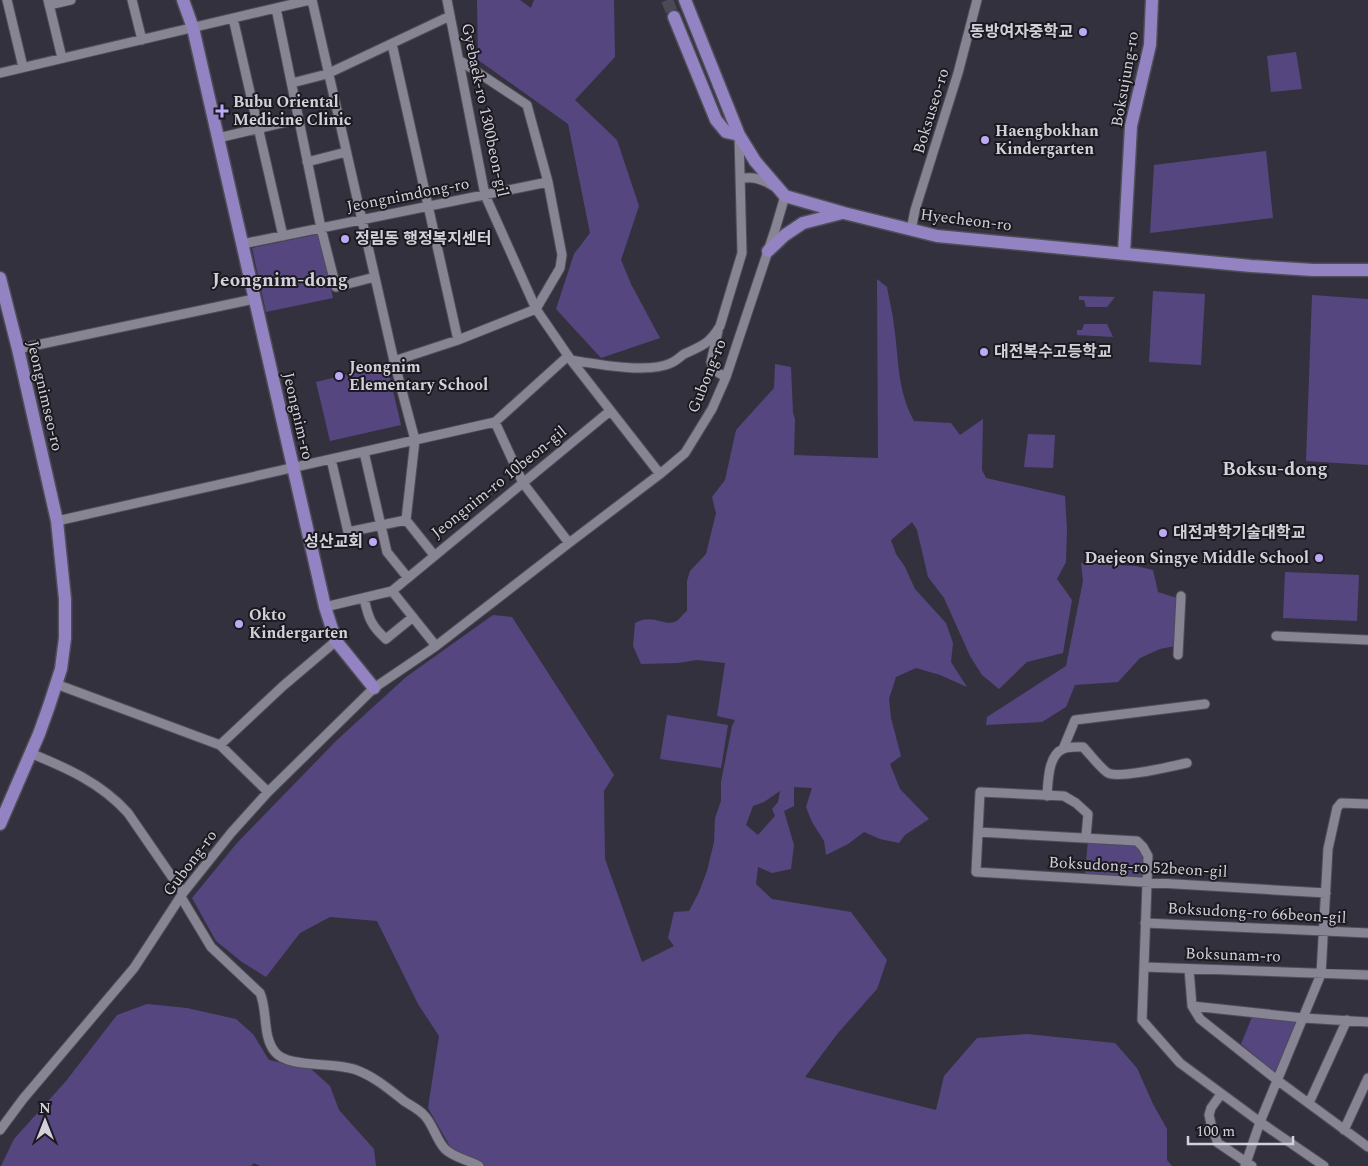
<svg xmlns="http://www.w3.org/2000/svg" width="1368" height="1166" viewBox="0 0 1368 1166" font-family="Spectral,'Noto Sans KR',serif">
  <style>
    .green { fill: #56467f; fill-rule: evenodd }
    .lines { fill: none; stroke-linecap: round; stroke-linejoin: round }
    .major-tunnel { stroke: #4c4956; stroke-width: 12; stroke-dasharray: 12 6; stroke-linecap: butt }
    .minor-casing { stroke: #4f4d57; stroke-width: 11 }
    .major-casing { stroke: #4f4d57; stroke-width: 15 }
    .minor { stroke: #878493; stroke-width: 9 }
    .major { stroke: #9483c2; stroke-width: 12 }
    .poi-dot { fill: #bcaaf6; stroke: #1c1a20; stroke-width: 2 }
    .labels { text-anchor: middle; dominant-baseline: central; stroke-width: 4; stroke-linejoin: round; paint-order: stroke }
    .poi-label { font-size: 16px; font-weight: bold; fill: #d2d1d9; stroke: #1c1a20; text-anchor: start }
    .street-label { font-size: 16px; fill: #d2d1d9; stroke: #1c1a20 }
    .quarter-label { font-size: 19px; font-weight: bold; fill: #d2d1d9; stroke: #1c1a20 }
  </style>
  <rect width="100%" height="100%" fill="#34313f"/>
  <path class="green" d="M 477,0 L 520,0 L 531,8 L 534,0 L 614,0 L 615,57 L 575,100 L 617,140 L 639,206 L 621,260 L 631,284 L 660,338 L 601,358 L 556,309 L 574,254 L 590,233 L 568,124 L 478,60 Z
    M 1296,52 L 1302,89 L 1271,92 L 1267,56 Z
    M 1266,151 L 1273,218 L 1150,233 L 1154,165 Z
    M 319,234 L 333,298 L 266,312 L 252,248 Z
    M 877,279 L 887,287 C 889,300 893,313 894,326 C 899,360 897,390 914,421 L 951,423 L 960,435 L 983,419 L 982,470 L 986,478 L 1065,496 L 1067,529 L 1066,562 L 1057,579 L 1072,600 L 1063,653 L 1027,662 L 999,689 L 982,675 L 970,656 L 944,598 L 928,577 L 917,530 L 912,522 L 891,540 L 896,554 L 905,567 L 915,589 L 946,623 L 953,643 L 951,662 L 967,687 L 940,675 L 916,668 L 896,677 L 889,699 L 891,718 L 901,756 L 890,764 L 900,789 L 929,819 L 905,835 L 899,843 L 880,839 L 864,832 L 848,844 L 826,855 L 824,841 L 812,822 L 806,807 L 812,788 L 794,787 L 794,806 L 784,811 L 794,845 L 791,869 L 772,873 L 758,867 L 756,884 L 772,899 L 851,912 L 887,960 L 877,989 L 838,1033 L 805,1077 L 936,1110 L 944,1076 L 977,1038 L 1027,1034 L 1115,1043 L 1137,1068 L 1153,1104 L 1167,1129 L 1167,1160 L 1172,1166 L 479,1166 L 455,1155 L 428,1108 L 439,1036 L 418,1004 L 377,921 L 330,917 L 300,933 L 266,977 L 242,962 L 216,941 L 192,898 L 237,843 L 337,740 L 406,677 L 493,615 L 512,617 L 614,775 L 604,791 L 605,859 L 642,962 L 674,946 L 668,938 L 674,912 L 689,911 L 699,892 L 707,871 L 714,842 L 715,818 L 721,801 L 721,782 L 732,726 L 735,720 L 717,716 L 725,663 L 697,660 L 678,663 L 641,664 L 633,646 L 635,623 C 655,612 665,629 678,620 C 681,617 684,613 687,611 L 687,581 L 690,571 L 706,554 L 716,513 L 712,497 L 725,480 L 736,430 L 774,388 L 775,364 L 791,367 L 793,413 L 795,419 L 794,455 L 878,458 ZM 780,791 L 778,802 L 772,809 L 775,816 L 758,835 L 746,825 L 753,806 L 764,802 Z
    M 1153,291 L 1205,294 L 1201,365 L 1149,362 Z
    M 1312,295 L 1368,299 L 1368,465 L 1306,461 Z
    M 1079,296 L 1115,297 L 1107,307 L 1086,307 L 1084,300 L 1079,300 Z
    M 1084,324 L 1107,324 L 1113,337 L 1077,335 L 1077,330 L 1082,330 Z
    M 387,365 L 401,425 L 330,441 L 316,382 Z
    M 1028,434 L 1055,435 L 1053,468 L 1024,467 Z
    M 1081,563 L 1136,566 L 1153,570 L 1158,592 L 1177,598 L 1175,646 L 1160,649 L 1140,658 L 1118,682 L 1075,685 L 1066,707 L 1042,722 L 986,725 L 987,717 L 1066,666 L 1083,581 Z
    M 1285,572 L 1359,575 L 1357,621 L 1283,618 Z
    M 667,715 L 728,725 L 721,768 L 660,759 Z
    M 1088,840 L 1136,845 L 1145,856 L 1145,879 L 1085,874 Z
    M 147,1004 L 187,1008 L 236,1019 L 253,1034 L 269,1060 L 311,1069 L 330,1086 L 339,1110 L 374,1149 L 376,1166 L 260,1166 L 254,1163 L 251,1166 L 1,1166 L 14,1139 L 66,1081 L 117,1015 Z
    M 1252,1017 L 1302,1021 L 1276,1073 L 1241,1044 Z"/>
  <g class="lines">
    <path class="major-tunnel" d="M 667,0 L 674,17"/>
    <defs>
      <path id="minor" d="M 7,0 L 23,67
        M 48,0 L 62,58
        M 132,0 L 142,40
        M 312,0 L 394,361 L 415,440 L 406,520 L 434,555
        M 447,0 L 485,195 L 536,309 L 571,360 L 660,474
        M 49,5 L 71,0
        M 276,8 L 321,228 L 336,287 L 375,277
        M 233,18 L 283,236
        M 392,44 L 458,340
        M 0,73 L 310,0
        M 292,83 L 327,74 L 450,16
        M 218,138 L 299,119
        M 307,162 L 346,152
        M 740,179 C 753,176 762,179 773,186
        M 911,230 L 915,210 L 958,73 L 977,0
        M 242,244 L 548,182
        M 718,331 L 711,362 C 713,371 718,373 726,377
        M 18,349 L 254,299
        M 571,360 C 596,364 649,374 671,363 C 676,361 680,357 684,354 C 702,346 709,344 720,326 L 742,253 L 739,136
        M 394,361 L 458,340 L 536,309 L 560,268 L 562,255 L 548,182 L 527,105 L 459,60
        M 495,422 L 523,483 L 569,543
        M 364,452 L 387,552 L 408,578
        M 331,459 L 348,532 L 406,520
        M 57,521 L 495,422 L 568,356
        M 392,591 L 436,646
        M 364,598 C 368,617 371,626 386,639 L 413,617
        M 325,607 L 392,591 L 610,411
        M 1276,636 L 1368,640
        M 1178,655 L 1181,596
        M 56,684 L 220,745 L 268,792
        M 220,745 L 283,686 L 336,641
        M 1063,749 L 1075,720 L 1205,704
        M 30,753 C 67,768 101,783 128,813 L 183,893
        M 1047,796 C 1048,782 1048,755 1063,749 C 1069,746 1078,747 1083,747 C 1089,753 1102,770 1108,773 C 1120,779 1172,766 1187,763
        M 978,832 L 1137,841 L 1143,847 L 1148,856 L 1142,1020 L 1180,1063 L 1260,1122 L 1324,1166
        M 1086,837 L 1088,814 L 1076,803 L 1064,796 L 980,792 L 976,872 L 1326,893
        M 181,897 L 211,947 L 260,993 C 268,1011 262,1036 275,1052 C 288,1069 338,1061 359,1071 C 376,1078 390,1090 404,1101 C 410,1105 418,1109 423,1114 C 433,1123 436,1140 445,1149 C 454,1158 469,1160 479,1166
        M 1145,923 L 1368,933
        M 1144,967 L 1368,975
        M 1189,969 L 1192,1006 L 1200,1019 L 1277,1080 L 1368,1147
        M 1192,1006 L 1303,1018 L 1368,1022
        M 1221,1094 L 1211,1108 L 1209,1115 L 1212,1128 L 1218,1143 L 1252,1166
        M 1309,1103 L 1347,1020
        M 0,1130 L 23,1099 L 134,968 L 183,893 L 231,833 L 268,792 L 374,688 L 436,646 L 569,543 L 660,474 L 685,453 L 712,409 L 726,377 L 775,230 L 785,196
        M 1344,1130 L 1368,1078
        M 1245,1166 L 1260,1122 L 1321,974 L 1328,849 L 1337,808 L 1341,803 L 1368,804"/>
      <path id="major" d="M 183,0 L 193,28 L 325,607 L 336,641 L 374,688
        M 685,0 L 739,135 L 755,161 L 785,196 L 844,213 L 937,236 L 1251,266 L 1313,270 L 1368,270
        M 674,17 L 716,120 L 726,132 L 739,135
        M 768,251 L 785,235 L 803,223 L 842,213
        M 1124,253 L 1131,126 L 1150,45 L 1152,0
        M 0,278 L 18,349 L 57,521 L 65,599 L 65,638 L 61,669 L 49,706 L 39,734 L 0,824"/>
    </defs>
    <use href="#minor" class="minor-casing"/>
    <use href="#major" class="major-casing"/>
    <use href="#minor" class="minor"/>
    <use href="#major" class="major"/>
  </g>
  <g class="poi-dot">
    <circle cx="1083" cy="32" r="5"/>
    <path d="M219.5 103.5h5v5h5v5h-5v5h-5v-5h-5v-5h5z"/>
    <circle cx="985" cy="140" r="5"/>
    <circle cx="345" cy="239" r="5"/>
    <circle cx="984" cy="352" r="5"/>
    <circle cx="339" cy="376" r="5"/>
    <circle cx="1163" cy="533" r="5"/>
    <circle cx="373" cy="542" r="5"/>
    <circle cx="1319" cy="558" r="5"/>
    <circle cx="239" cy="624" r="5"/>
  </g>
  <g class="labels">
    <g class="poi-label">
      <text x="1073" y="32" text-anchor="end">동방여자중학교</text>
      <text x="233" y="102">Bubu Oriental<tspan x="233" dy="18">Medicine Clinic</tspan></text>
      <text x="995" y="131">Haengbokhan<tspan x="995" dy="18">Kindergarten</tspan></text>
      <text x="355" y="239">정림동 행정복지센터</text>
      <text x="994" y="352">대전복수고등학교</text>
      <text x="349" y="367">Jeongnim<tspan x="349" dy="18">Elementary School</tspan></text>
      <text x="1173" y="533">대전과학기술대학교</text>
      <text x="363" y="542" text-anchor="end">성산교회</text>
      <text x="1309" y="558" text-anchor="end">Daejeon Singye Middle School</text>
      <text x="249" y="615">Okto<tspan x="249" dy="18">Kindergarten</tspan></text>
    </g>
    <g class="street-label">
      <text transform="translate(1125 79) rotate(-80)">Boksujung-ro</text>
      <text transform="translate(485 110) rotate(78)">Gyebaek-ro 1300beon-gil</text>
      <text transform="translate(931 111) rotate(-73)">Boksuseo-ro</text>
      <text transform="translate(408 195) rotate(-11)">Jeongnimdong-ro</text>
      <text transform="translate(966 220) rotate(7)">Hyecheon-ro</text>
      <text transform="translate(707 376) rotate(-68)">Gubong-ro</text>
      <text transform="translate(45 396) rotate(77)">Jeongnimseo-ro</text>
      <text transform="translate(298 416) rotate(77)">Jeongnim-ro</text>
      <text transform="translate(499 482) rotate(-39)">Jeongnim-ro 10beon-gil</text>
      <text transform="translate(190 863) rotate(-53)">Gubong-ro</text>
      <text transform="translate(1138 867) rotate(3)">Boksudong-ro 52beon-gil</text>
      <text transform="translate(1257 913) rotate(3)">Boksudong-ro 66beon-gil</text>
      <text transform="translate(1233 955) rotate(2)">Boksunam-ro</text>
    </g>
    <g class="quarter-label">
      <text x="280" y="280">Jeongnim-dong</text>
      <text x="1275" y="469">Boksu-dong</text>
    </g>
  </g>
  <g transform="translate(45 1121)" stroke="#1c1a20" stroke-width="4" paint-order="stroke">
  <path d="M0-4L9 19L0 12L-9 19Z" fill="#d2d1d9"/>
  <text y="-8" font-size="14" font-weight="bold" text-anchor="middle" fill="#d2d1d9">N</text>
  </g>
  <path d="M1188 1136v8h105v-8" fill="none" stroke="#d2d1d9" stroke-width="2.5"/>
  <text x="1196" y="1136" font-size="15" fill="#d2d1d9" stroke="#1c1a20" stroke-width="4" paint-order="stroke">100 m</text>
</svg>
